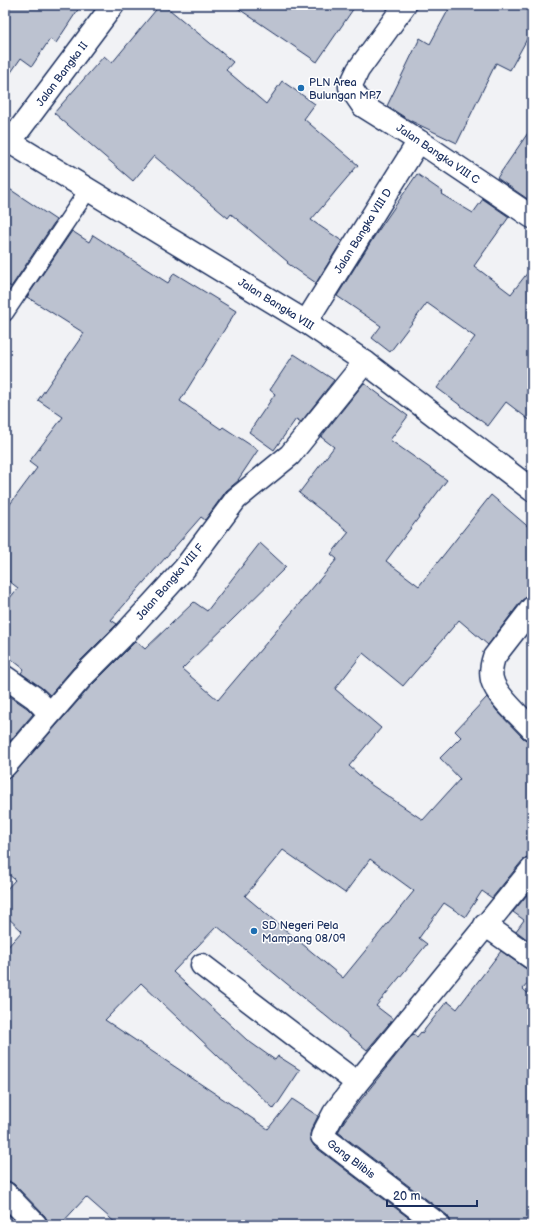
<svg xmlns="http://www.w3.org/2000/svg" width="537" height="1230" viewBox="0 0 537 1230" font-family="'Balsamiq Sans',sans-serif">
  <style>
    .building { fill: #bcc2d0; stroke: #1b2f5e; fill-rule: evenodd }
    .lines { fill: none; stroke-linecap: round; stroke-linejoin: round }
    .service-casing { stroke: #1b2f5e; stroke-width: 19 }
    .minor-casing { stroke: #1b2f5e; stroke-width: 25 }
    .tertiary-casing { stroke: #1b2f5e; stroke-width: 25 }
    .service { stroke: #fff; stroke-width: 16 }
    .minor { stroke: #fff; stroke-width: 22 }
    .tertiary { stroke: #fff; stroke-width: 22 }
    .poi-dot { fill: #1f6fb2; stroke: #fff; stroke-width: 1.5 }
    .labels { text-anchor: middle; dominant-baseline: central; stroke-width: 3; stroke-linejoin: round; paint-order: stroke }
    .street-label { font-size: 11px; fill: #1b2f5e; stroke: #fff }
    .poi-label { font-size: 11px; fill: #1b2f5e; stroke: #fff; text-anchor: start }
  </style>
  <rect width="100%" height="100%" fill="#f1f2f5"/>
  <filter id="ink" filterUnits="userSpaceOnUse"><feTurbulence type="fractalNoise" baseFrequency=".025" numOctaves="2"/><feDisplacementMap in="SourceGraphic" scale="8" xChannelSelector="R" yChannelSelector="G"/><feConvolveMatrix kernelMatrix="1 2 1 2 8 2 1 2 1" color-interpolation-filters="sRGB"/></filter>
  <g filter="url(#ink)">
    <path class="building" d="M 5,5 L 81,5 L 56,43 L 50,39 L 32,66 L 21,58 L 5,81 Z
      M 160,5 L 164,5 L 233,62 L 226,70 L 266,104 L 282,81 L 315,104 L 304,119 L 358,165 L 311,220 L 342,241 L 316,283 L 287,263 L 288,262 L 231,214 L 228,218 L 154,156 L 133,181 L 54,113 L 104,56 L 112,63 Z
      M 233,5 L 356,5 L 317,62 Z
      M 451,5 L 532,5 L 532,30 L 510,70 L 496,63 L 457,143 L 409,120 L 387,106 L 420,38 L 430,44 Z
      M 532,127 L 532,202 L 497,178 Z
      M 417,174 L 443,192 L 441,194 L 473,213 L 483,199 L 509,217 L 474,266 L 511,294 L 532,267 L 532,422 L 506,402 L 488,426 L 437,388 L 475,337 L 427,303 L 390,352 L 372,338 L 381,326 L 337,296 L 374,237 Z
      M 5,186 L 56,220 L 11,287 L 5,283 Z
      M 72,231 L 89,242 L 93,235 L 168,283 L 174,273 L 236,311 L 180,401 L 221,429 L 223,427 L 258,450 L 238,480 L 239,480 L 226,491 L 205,520 L 201,517 L 152,573 L 111,620 L 117,624 L 73,668 L 50,695 L 42,688 L 21,673 L 24,669 L 5,654 L 5,604 L 18,588 L 5,578 L 5,511 L 37,468 L 29,462 L 63,417 L 38,400 L 84,333 L 27,297 Z
      M 294,354 L 334,380 L 301,422 L 296,419 L 274,450 L 249,432 L 275,394 L 270,390 Z
      M 364,383 L 408,416 L 390,440 L 447,480 L 386,561 L 419,586 L 491,495 L 532,530 L 532,594 L 522,600 L 488,645 L 459,620 L 403,686 L 363,653 L 335,689 L 381,728 L 349,766 L 367,782 L 423,820 L 460,779 L 440,758 L 461,737 L 455,731 L 487,697 L 497,711 L 523,738 L 528,741 L 532,741 L 532,857 L 527,857 L 522,861 L 492,898 L 482,891 L 465,917 L 444,903 L 419,938 L 427,944 L 376,1006 L 393,1019 L 367,1050 L 217,926 L 173,972 L 247,1040 L 275,1060 L 278,1056 L 300,1070 L 274,1109 L 141,983 L 105,1020 L 268,1129 L 292,1099 L 318,1116 L 311,1130 L 310,1135 L 311,1141 L 314,1146 L 418,1225 L 118,1225 L 86,1197 L 60,1225 L 48,1225 L 48,1222 L 45,1216 L 14,1184 L 9,1181 L 5,1181 L 5,950 L 22,931 L 5,915 L 5,891 L 15,880 L 5,871 L 5,778 L 9,778 L 14,774 L 91,686 L 136,641 L 145,649 L 194,602 L 207,611 L 260,543 L 286,567 L 182,669 L 218,700 L 337,559 L 331,554 L 349,532 L 299,493 L 334,447 L 321,437 ZM 283,850 L 345,893 L 370,859 L 414,891 L 343,978 L 245,896 Z
      M 5,693 L 27,708 L 33,714 L 5,747 Z
      M 532,889 L 532,943 L 516,931 L 524,920 L 513,912 Z
      M 501,951 L 525,968 L 532,970 L 532,978 L 523,989 L 532,997 L 532,1225 L 451,1225 L 450,1220 L 447,1215 L 338,1132 L 345,1120 L 413,1034 L 417,1037 L 421,1032 L 422,1033 L 447,1001 L 457,1009 Z
      M 5,1211 L 19,1225 L 5,1225 Z"/>
    <g class="lines">
      <defs>
        <path id="service" d="M 5,313 L 88,190"/>
        <path id="minor" d="M 405,5 L 358,70 L 350,87 L 363,106 L 419,141 L 532,217
          M 10,142 L 113,5
          M 306,322 L 419,141
          M 532,608 L 494,657 C 491,666 490,677 494,685 C 501,700 521,717 532,729
          M 5,677 L 35,698 L 50,714
          M 5,766 L 82,677 L 121,638 L 184,569 L 236,499 L 290,455 L 365,362
          M 485,925 L 532,958
          M 202,965 L 357,1083
          M 5,1193 L 36,1225
          M 439,1225 L 322,1136 L 334,1113 L 357,1083 L 532,869"/>
        <path id="tertiary" d="M 5,139 L 306,322 L 365,362 L 532,490"/>
      </defs>
      <use href="#service" class="service-casing"/>
      <use href="#minor" class="minor-casing"/>
      <use href="#tertiary" class="tertiary-casing"/>
      <use href="#service" class="service"/>
      <use href="#minor" class="minor"/>
      <use href="#tertiary" class="tertiary"/>
    </g>
  </g>
  <g class="poi-dot">
    <circle cx="301" cy="88" r="4"/>
    <circle cx="254" cy="931" r="4"/>
  </g>
  <g class="labels">
    <g class="street-label">
      <text transform="translate(62 74) rotate(-53)">Jalan Bangka II</text>
      <text transform="translate(438 154) rotate(34)">Jalan Bangka VIII C</text>
      <text transform="translate(363 231) rotate(-58)">Jalan Bangka VIII D</text>
      <text transform="translate(276 304) rotate(32)">Jalan Bangka VIII</text>
      <text transform="translate(170 582) rotate(-49)">Jalan Bangka VIII F</text>
      <text transform="translate(351 1159) rotate(37)">Gang Blibis</text>
    </g>
    <g class="poi-label">
      <text x="309" y="82">PLN Area<tspan x="309" dy="13">Bulungan MP7</tspan></text>
      <text x="262" y="925">SD Negeri Pela<tspan x="262" dy="13">Mampang 08/09</tspan></text>
    </g>
  </g>
  <rect width="537" height="1230" fill="none" stroke="#fff" stroke-width="20"/>
  <rect x="10" y="10" width="517" height="1210" fill="none" stroke="#1b2f5e" stroke-width="1.5" filter="url(#ink)"/>
  <path d="M387 1200v6h90v-6" fill="none" stroke="#1b2f5e" stroke-width="2"/>
  <text x="393" y="1200" font-size="12" fill="#1b2f5e" stroke="#ffffff" stroke-width="3" paint-order="stroke">20 m</text>
</svg>
